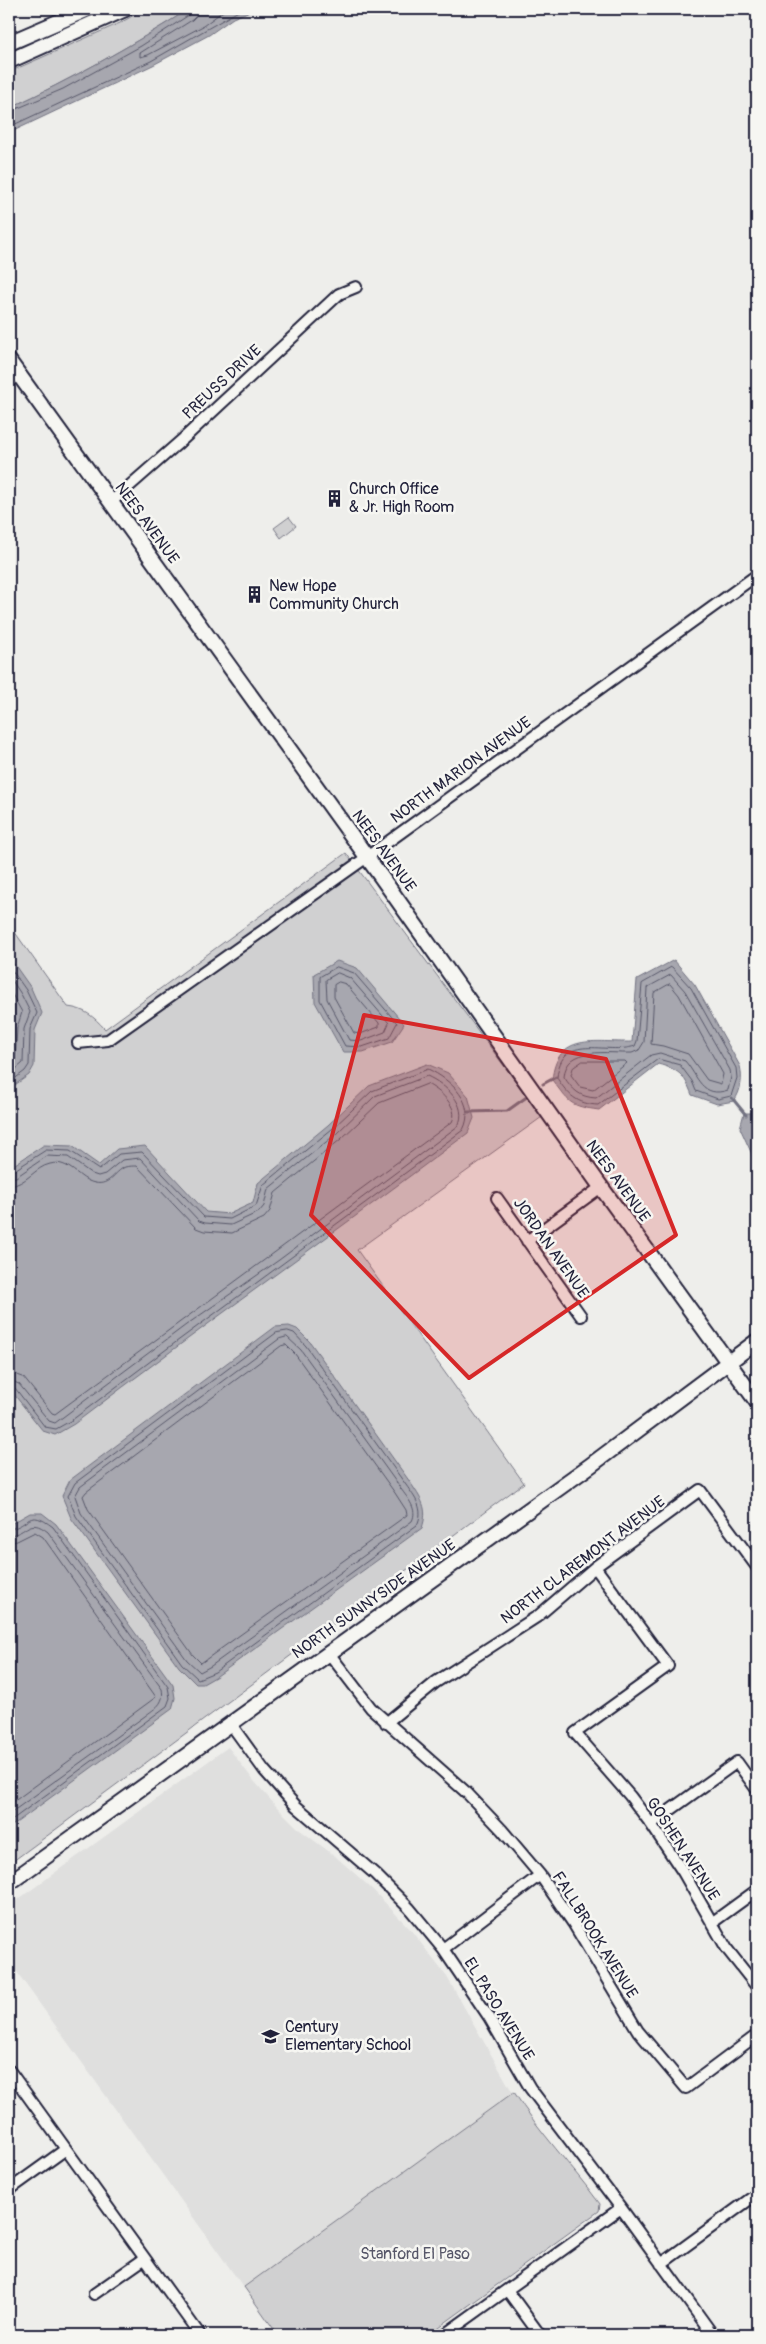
<svg xmlns="http://www.w3.org/2000/svg" width="766" height="2344" viewBox="0 0 766 2344" font-family="Pangolin,sans-serif">
  <style>
    .built { fill: #dfdfde }
    .green { fill: #d0d0d1; stroke: #797986 }
    .water { fill: #a7a7af; stroke: #727281 }
    .lines { fill: none; stroke-linecap: round; stroke-linejoin: round }
    .shore { stroke: #575769; stroke-width: 1 }
    .stream { stroke: #727281; stroke-width: 3 }
    .street-casing { stroke: #22223b; stroke-width: 14 }
    .secondary-casing { stroke: #22223b; stroke-width: 18 }
    .street { stroke: #f6f6f2; stroke-width: 10 }
    .secondary { stroke: #f6f6f2; stroke-width: 14 }
    .marked { fill: #d62828; fill-opacity: 0.2; stroke: #d62828; stroke-width: 4; stroke-linejoin: round }
    .labels { text-anchor: middle; dominant-baseline: central; stroke-width: 5; stroke-linejoin: round; paint-order: stroke }
    .street-label { font-size: 16px; fill: #22223b; stroke: #f6f6f2 }
    .poi-label { font-size: 16px; fill: #22223b; stroke: #f6f6f2; text-anchor: start }
    .park-label { font-size: 16px; fill: #565668; stroke: #f6f6f2 }
  </style>
  <rect width="100%" height="100%" fill="#eeeeeb"/>
  <filter id="ink" filterUnits="userSpaceOnUse"><feTurbulence type="fractalNoise" baseFrequency=".02" numOctaves="2"/><feDisplacementMap in="SourceGraphic" scale="10" xChannelSelector="R" yChannelSelector="G"/><feConvolveMatrix kernelMatrix="1 2 1 2 8 2 1 2 1" color-interpolation-filters="sRGB"/></filter>
  <g filter="url(#ink)">
    <path class="built" d="M 228,1747 L 254,1781 L 276,1806 L 300,1830 L 335,1856 L 372,1889 L 410,1929 L 447,1977 L 514,2095 L 244,2288 L 9,1961 L 9,1906 Z"/>
    <path class="green" d="M 145,9 L 189,9 C 131,46 72,79 9,108 L 9,72 L 120,23 Z
      M 289,517 L 296,526 L 281,538 L 274,528 Z
      M 346,853 L 542,1117 L 357,1250 L 524,1483 L 9,1864 L 9,924 L 68,1007 C 85,1009 93,1016 105,1029 Z
      M 514,2092 C 539,2132 572,2166 600,2204 L 599,2211 L 428,2335 L 278,2335 L 244,2287 Z"/>
    <path class="water" d="M 189,9 L 255,9 L 233,18 L 209,35 L 153,65 L 9,133 L 9,108 C 72,79 131,46 189,9 Z
      M 9,957 L 31,988 L 42,1013 L 35,1030 L 34,1066 L 29,1075 L 9,1089 Z
      M 674,960 L 695,985 L 740,1066 C 743,1078 741,1091 734,1101 L 717,1104 L 692,1095 C 684,1074 679,1070 658,1064 L 599,1110 C 569,1106 570,1103 552,1080 C 557,1031 595,1043 632,1042 L 637,980 Z
      M 337,961 L 357,968 L 404,1024 L 392,1042 L 363,1052 L 343,1052 L 315,1002 L 314,974 Z
      M 427,1064 L 448,1073 L 468,1096 L 474,1118 L 468,1133 C 337,1231 204,1325 74,1424 L 55,1435 L 43,1431 L 9,1388 L 9,1168 L 44,1145 L 72,1146 L 99,1165 L 117,1149 L 145,1146 L 206,1212 L 229,1214 L 253,1203 L 258,1183 L 328,1125 L 369,1086 Z
      M 744,1113 L 757,1113 L 757,1172 L 751,1152 L 740,1128 Z
      M 289,1326 L 297,1329 L 310,1342 L 410,1482 C 421,1499 429,1508 422,1528 L 217,1676 L 203,1684 L 196,1684 L 179,1667 L 71,1518 L 62,1496 L 70,1480 L 275,1327 Z
      M 30,1513 L 42,1513 L 56,1524 L 173,1685 L 175,1698 L 172,1709 L 9,1828 L 9,1525 Z"/>
    <g class="lines">
      <path class="shore" d="M 198,9 L 196,16 L 192,20 L 140,53 L 140,57 L 148,55 L 203,26 L 226,9
        M 9,112 L 63,89 L 141,46 L 189,15 L 191,9
        M 9,127 L 151,61 L 242,9
        M 9,966 L 26,990 L 37,1013 L 30,1029 L 29,1065 L 25,1071 L 9,1083
        M 337,967 L 354,973 L 397,1023 L 389,1038 L 362,1047 L 345,1046 L 320,1000 L 320,977 Z
        M 672,967 L 691,988 L 736,1068 L 737,1078 L 731,1096 L 718,1099 L 696,1091 L 692,1081 L 680,1065 L 658,1059 L 598,1105 C 577,1104 568,1095 557,1078 C 561,1030 606,1056 635,1046 L 637,1041 L 642,984 Z
        M 338,973 L 350,978 L 389,1023 L 385,1032 L 361,1041 L 349,1040 L 327,999 L 326,980 Z
        M 671,975 L 685,991 L 730,1070 L 731,1077 L 728,1090 C 702,1099 698,1076 685,1061 L 660,1053 L 651,1055 L 596,1098 C 579,1097 573,1090 564,1077 C 566,1045 609,1054 632,1053 L 639,1050 L 644,1042 L 647,988 Z
        M 9,976 L 21,994 L 30,1012 L 24,1029 L 23,1063 L 9,1075
        M 339,982 L 346,984 L 379,1023 L 379,1027 L 360,1034 L 354,1033 L 334,997 L 334,985 Z
        M 670,984 L 679,995 L 723,1074 L 721,1084 L 707,1080 L 688,1054 L 663,1046 L 651,1044 L 654,993 Z
        M 9,989 L 22,1012 L 17,1028 L 15,1061 L 9,1066
        M 583,1061 L 625,1061 L 627,1063 L 593,1090 L 580,1087 L 571,1075 L 573,1068 Z
        M 9,1172 L 13,1171 L 46,1150 L 70,1151 L 99,1170 L 119,1154 L 142,1152 L 204,1217 L 230,1219 L 256,1206 L 263,1185 L 332,1129 L 372,1091 L 428,1069 C 451,1080 477,1103 463,1130 C 333,1228 201,1322 72,1420 L 56,1429 L 45,1427 L 15,1388 L 9,1386
        M 9,1178 L 16,1177 L 47,1156 L 68,1157 L 92,1174 L 98,1176 L 105,1174 L 122,1160 L 140,1158 L 199,1221 L 205,1223 L 231,1225 L 259,1212 L 264,1206 L 268,1189 L 336,1134 L 375,1096 L 427,1076 C 445,1084 469,1105 458,1126 L 279,1260 L 186,1325 L 55,1423 L 49,1421 L 19,1384 L 9,1380
        M 9,1186 C 26,1185 35,1167 50,1164 C 70,1159 78,1180 95,1183 C 110,1186 114,1172 125,1167 C 129,1166 134,1166 137,1166 L 196,1228 L 204,1231 L 232,1233 L 264,1218 L 270,1211 L 275,1193 L 341,1139 L 379,1103 L 427,1084 C 439,1090 460,1107 452,1122 L 55,1414 L 52,1413 L 23,1377 L 9,1372
        M 288,1331 L 294,1333 L 306,1346 L 406,1485 C 415,1498 425,1509 417,1525 L 215,1672 L 198,1679 L 182,1664 L 76,1516 L 68,1496 L 75,1483 L 276,1333 Z
        M 287,1337 L 301,1350 L 401,1489 C 408,1499 418,1509 412,1521 L 211,1666 L 200,1672 L 187,1660 L 81,1513 L 75,1496 L 80,1487 L 279,1339 Z
        M 286,1345 L 295,1354 L 395,1493 L 406,1510 L 407,1515 L 201,1663 L 193,1655 L 88,1509 L 83,1496 L 86,1492 L 281,1346 Z
        M 9,1529 C 31,1526 27,1507 53,1527 L 168,1687 L 170,1698 L 167,1706 L 9,1822
        M 9,1535 C 28,1534 28,1516 48,1532 L 162,1689 C 165,1704 155,1708 145,1716 L 9,1814
        M 9,1543 L 17,1541 L 35,1532 L 43,1537 L 156,1697 L 9,1805"/>
      <path class="stream" d="M 543,1084 L 556,1077
        M 732,1098 L 746,1115
        M 468,1112 L 507,1111 L 528,1096"/>
      <defs>
        <path id="street" d="M 110,503 L 183,439 L 339,294 L 356,287
          M 78,1043 L 108,1040 L 367,857 L 757,575
          M 497,1198 L 581,1316
          M 527,1241 L 601,1187
          M 595,1567 L 668,1666 L 575,1733 L 630,1796 L 651,1824 L 683,1872 L 727,1949 L 757,1987
          M 328,1652 L 371,1708 L 467,1793 L 502,1830 L 540,1875 L 573,1923 L 638,2031 L 686,2088 L 757,2035
          M 230,1723 L 264,1770 L 296,1806 L 375,1874 L 409,1908 L 443,1949 L 489,2017 L 530,2088 L 621,2208 L 713,2335
          M 386,1723 L 436,1682 L 538,1616 L 595,1567 L 700,1490 L 757,1567
          M 651,1824 L 737,1762 L 757,1790
          M 713,1922 L 757,1890
          M 443,1949 L 540,1875
          M 9,2070 L 200,2335
          M 9,2190 L 66,2149
          M 661,2264 L 757,2194
          M 507,2290 L 540,2335
          M 94,2294 L 144,2259
          M 444,2335 L 621,2208"/>
        <path id="secondary" d="M 9,43 L 88,9
          M 9,61 L 125,9
          M 9,361 L 367,857 L 601,1187 L 757,1402
          M 9,1883 L 591,1465 L 757,1341"/>
      </defs>
      <use href="#street" class="street-casing"/>
      <use href="#secondary" class="secondary-casing"/>
      <use href="#street" class="street"/>
      <use href="#secondary" class="secondary"/>
    </g>
  </g>
  <path class="marked" d="M 364,1015 L 606,1059 L 676,1235 L 469,1378 L 311,1215 Z"/>
  <defs>
    <symbol id="building-bare" viewBox="-9 -9 18 18"><path d="M-4-6H4V6H1V3H-1V6H-4ZM-2.5-4.3h1.7v1.8h-1.7ZM.8-4.3h1.7v1.8H.8ZM-2.5-1h1.7V.8h-1.7ZM.8-1h1.7V.8H.8Z" fill="#22223b" stroke="#f6f6f2" stroke-width="2.5" paint-order="stroke"/></symbol>
    <symbol id="school-bare" viewBox="-9 -9 18 18"><path d="M0-5L7-2L0 1L-7-2ZM-4 1L0 2.5L4 1V4Q0 6-4 4Z" fill="#22223b" stroke="#f6f6f2" stroke-width="2.5" paint-order="stroke"/></symbol>
  </defs>
  <g fill-rule="evenodd">
    <use href="#building-bare" x="322" y="486" width="25" height="25"/>
    <use href="#building-bare" x="242" y="582" width="25" height="25"/>
    <use href="#school-bare" x="258" y="2024" width="25" height="25"/>
  </g>
  <g class="labels">
    <g class="street-label">
      <text transform="translate(222 382) rotate(-43)">PREUSS DRIVE</text>
      <text transform="translate(147 523) rotate(54)">NEES AVENUE</text>
      <text transform="translate(461 770) rotate(-36)">NORTH MARION AVENUE</text>
      <text transform="translate(384 851) rotate(54)">NEES AVENUE</text>
      <text transform="translate(618 1181) rotate(54)">NEES AVENUE</text>
      <text transform="translate(551 1248) rotate(55)">JORDAN AVENUE</text>
      <text transform="translate(583 1560) rotate(-37)">NORTH CLAREMONT AVENUE</text>
      <text transform="translate(374 1599) rotate(-35)">NORTH SUNNYSIDE AVENUE</text>
      <text transform="translate(683 1849) rotate(57)">GOSHEN AVENUE</text>
      <text transform="translate(595 1935) rotate(58)">FALLBROOK AVENUE</text>
      <text transform="translate(499 2009) rotate(58)">EL PASO AVENUE</text>
    </g>
    <g class="poi-label">
      <text x="349" y="489">Church Office<tspan x="349" dy="18">&amp; Jr. High Room</tspan></text>
      <text x="269" y="586">New Hope<tspan x="269" dy="18">Community Church</tspan></text>
      <text x="285" y="2027">Century<tspan x="285" dy="18">Elementary School</tspan></text>
    </g>
    <g class="park-label">
      <text x="415" y="2254">Stanford El Paso</text>
    </g>
  </g>
  <rect width="766" height="2344" fill="none" stroke="#f6f6f2" stroke-width="30"/>
  <rect x="15" y="15" width="736" height="2314" fill="none" stroke="#22223b" stroke-width="2" filter="url(#ink)"/>
</svg>
